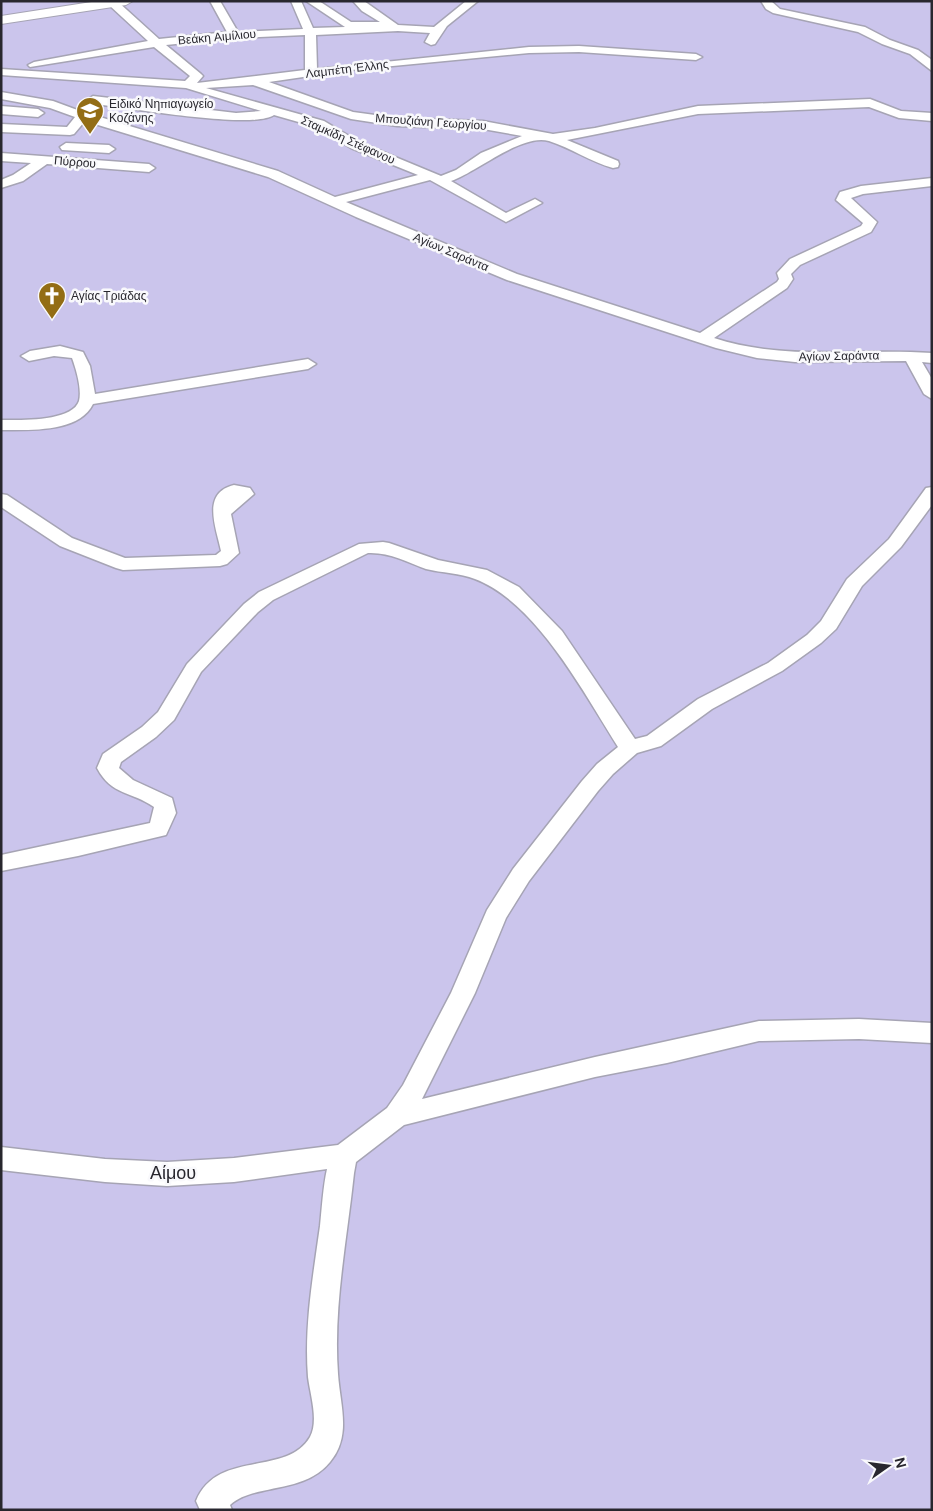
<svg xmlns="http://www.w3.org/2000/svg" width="933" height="1511" viewBox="0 0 933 1511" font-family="'DM Sans',sans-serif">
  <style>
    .green { fill: #cbc5ec }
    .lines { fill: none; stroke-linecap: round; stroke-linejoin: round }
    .minor-casing { stroke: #a6a4b4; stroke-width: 3 }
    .tertiary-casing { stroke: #a6a4b4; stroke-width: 2 }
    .minor { fill: #fff; fill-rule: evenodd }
    .tertiary { fill: #fff; fill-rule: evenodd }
    .labels { text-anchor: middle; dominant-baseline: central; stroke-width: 5; stroke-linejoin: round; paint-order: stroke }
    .far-street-label { font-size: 12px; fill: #28272e; stroke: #f9f9fc }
    .far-poi-label { font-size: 12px; fill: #28272e; stroke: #f9f9fc; text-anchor: start }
    .near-street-label { font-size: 18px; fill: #28272e; stroke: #f9f9fc }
  </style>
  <rect width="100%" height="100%" fill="#ece9fb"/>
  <path class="green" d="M 1,1 L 932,1 L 932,1510 L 1,1510 Z"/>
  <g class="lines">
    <defs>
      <path id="minor" d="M 109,1 L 117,1 L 159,39 L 227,32 L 210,1 L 220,1 L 238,32 L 303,29 L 291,1 L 301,1 L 313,28 L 345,27 L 306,1 L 319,1 L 351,22 L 380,22 L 362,11 L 353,1 L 364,1 L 398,25 L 434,27 L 466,1 L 478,1 L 447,26 L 435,44 L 431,45 L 425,42 L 430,33 L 398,31 L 316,35 L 317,69 L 529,47 L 579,46 L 696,54 L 702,57 L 696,60 L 579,52 L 529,53 L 351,70 L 269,82 L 353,112 L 397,118 L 483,121 L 553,134 L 595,128 L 698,106 L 870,99 L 901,111 L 932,113 L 932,121 L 899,118 L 869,107 L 698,114 L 567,140 L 618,161 L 619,164 L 618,167 L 613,168 C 591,162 571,148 549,141 C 522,133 477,172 451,181 L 506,213 L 535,199 L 542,203 L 506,222 L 430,180 L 346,202 L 517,274 L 700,333 L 777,282 L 779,279 L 777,273 L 790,259 L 861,226 L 863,223 L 836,200 L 840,192 L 861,186 L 932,178 L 932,186 L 863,194 L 851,198 L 877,222 L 871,232 L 800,265 L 791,274 L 793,279 L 787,288 L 714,338 C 784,361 859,348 932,353 L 932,363 L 922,362 L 932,379 L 932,399 L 924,394 L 906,361 L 795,362 L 757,358 L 716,348 L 507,280 L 356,217 L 268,177 L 85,121 L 74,134 L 70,135 L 1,132 L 1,124 L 67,127 L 75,117 L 50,108 L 1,99 L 1,92 L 53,101 L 80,111 L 85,104 L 93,104 L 95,107 L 90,114 L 278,171 L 335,197 L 418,175 L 351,148 L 316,127 L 274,115 C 252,130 126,107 93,104 L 87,100 L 93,96 L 236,113 L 261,111 L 186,88 L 1,75 L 1,69 L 185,81 L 190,76 L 154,47 L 30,67 L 28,65 L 34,62 L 148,41 L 109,5 ZM 305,35 L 305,70 L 197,83 L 203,76 L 201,74 L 166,45 L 234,38 ZM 253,85 L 351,119 L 397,126 L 483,129 L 522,136 L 481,153 L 456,170 L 441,176 L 359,142 L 324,121 L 206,88 Z
        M 761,1 L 771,1 L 780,9 L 865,27 L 890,40 L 918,50 L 932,60 L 932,71 L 910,54 L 882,44 L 858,32 L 773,13 L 766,9 Z
        M 1,106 L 38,109 L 44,113 L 38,117 L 1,114 Z
        M 66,143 L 109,145 L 115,149 L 109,153 L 62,150 L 60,147 Z
        M 1,153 L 149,164 L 155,168 L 149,172 L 47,164 L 23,181 L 1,188 L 1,180 L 13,175 L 31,163 L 1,161 Z
        M 60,346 L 83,352 L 90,366 L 95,394 L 308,359 L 316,364 L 308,369 L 93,404 C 79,433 29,430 1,430 L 1,420 C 19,420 72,422 79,401 C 82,389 76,369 72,358 L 54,356 L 29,361 L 21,356 L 30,351 Z
        M 234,485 L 250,488 L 254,494 L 231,514 L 239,553 L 227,564 L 220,566 L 123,570 L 116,568 L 60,546 L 1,507 L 1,494 L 7,495 L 72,538 L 125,558 L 216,555 L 221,551 C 216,527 201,493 234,485 Z
        M 932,487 L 932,505 L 901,547 L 862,586 L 836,629 L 821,643 L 782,671 L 712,709 L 661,746 L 637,753 L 613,774 L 598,791 L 529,881 L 506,918 L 475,993 L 422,1099 L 595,1057 L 759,1021 L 859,1019 L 932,1023 L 932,1043 L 859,1039 L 759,1041 L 667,1063 L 595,1077 L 404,1125 L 356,1162 L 354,1173 C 347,1240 333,1307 338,1374 C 340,1405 352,1436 330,1462 C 303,1495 253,1483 230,1505 L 232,1510 L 200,1510 L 196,1501 C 217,1449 287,1477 310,1437 C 319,1421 310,1394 308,1377 C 304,1327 313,1276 320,1226 C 322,1207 323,1187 327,1169 L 234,1182 L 167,1186 L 105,1182 L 1,1170 L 1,1147 L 105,1159 L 167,1162 L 234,1158 L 338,1145 L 387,1108 L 403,1085 L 451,993 L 487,910 L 513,869 L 582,781 L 597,764 L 618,747 C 584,693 536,602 475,579 C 460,573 442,573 426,569 C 407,562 389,552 368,553 L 273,600 L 258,612 L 201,672 L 174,720 L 156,737 L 121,762 L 119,768 L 133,780 L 172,798 L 176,813 L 166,835 L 78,856 L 1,871 L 1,855 L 150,823 L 154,807 C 131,791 112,796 97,768 L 103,754 L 142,727 L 158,712 L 187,664 L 244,604 L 259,592 L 359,544 L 383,542 L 389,543 L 438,560 L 487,570 L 519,587 L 562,631 L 635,739 L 647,736 L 698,699 L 768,663 L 807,635 L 821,621 L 847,579 L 889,539 L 926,488 Z"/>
      <path id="tertiary" d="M 98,1 L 133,1 L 126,5 L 1,24 L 1,16 Z"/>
    </defs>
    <use href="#minor" class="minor-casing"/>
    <use href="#tertiary" class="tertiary-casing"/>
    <use href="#minor" class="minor"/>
    <use href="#tertiary" class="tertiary"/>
  </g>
  <defs>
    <symbol id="school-pin" viewBox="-11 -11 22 30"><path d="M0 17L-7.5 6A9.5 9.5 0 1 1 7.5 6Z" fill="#936d15" stroke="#f9f9fc"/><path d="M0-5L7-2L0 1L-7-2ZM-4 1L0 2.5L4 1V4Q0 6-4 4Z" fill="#fff"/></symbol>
    <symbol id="church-pin" viewBox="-11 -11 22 30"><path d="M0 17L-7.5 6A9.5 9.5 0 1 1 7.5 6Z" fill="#936d15" stroke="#f9f9fc"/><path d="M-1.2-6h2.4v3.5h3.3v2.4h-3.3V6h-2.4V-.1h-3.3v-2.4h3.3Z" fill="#fff"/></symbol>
  </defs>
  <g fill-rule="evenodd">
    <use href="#school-pin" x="74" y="95" width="32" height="43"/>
    <use href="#church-pin" x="36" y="280" width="32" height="43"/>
  </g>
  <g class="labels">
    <g class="far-street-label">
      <text transform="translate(217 37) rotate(-5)">Βεάκη Αιμίλιου</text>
      <text transform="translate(347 69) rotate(-7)">Λαμπέτη Έλλης</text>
      <text transform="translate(431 122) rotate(4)">Μπουζιάνη Γεωργίου</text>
      <text transform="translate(348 140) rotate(24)">Σταμκίδη Στέφανου</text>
      <text transform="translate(75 162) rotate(5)">Πύρρου</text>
      <text transform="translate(451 252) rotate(23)">Αγίων Σαράντα</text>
      <text transform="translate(839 356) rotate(-1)">Αγίων Σαράντα</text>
    </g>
    <g class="far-poi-label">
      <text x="109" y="104">Ειδικό Νηπιαγωγείο<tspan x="109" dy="14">Κοζάνης</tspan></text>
      <text x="71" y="296">Αγίας Τριάδας</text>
    </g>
    <g class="near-street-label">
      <text x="173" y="1173">Αίμου</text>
    </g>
  </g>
  <rect width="933" height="1511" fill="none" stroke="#28272e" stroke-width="5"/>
  <g transform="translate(888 1466) rotate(76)" stroke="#f9f9fc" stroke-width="4" paint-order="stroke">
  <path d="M0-4L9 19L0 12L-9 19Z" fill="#28272e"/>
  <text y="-8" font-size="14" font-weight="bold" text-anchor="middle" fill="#28272e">N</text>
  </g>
</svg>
